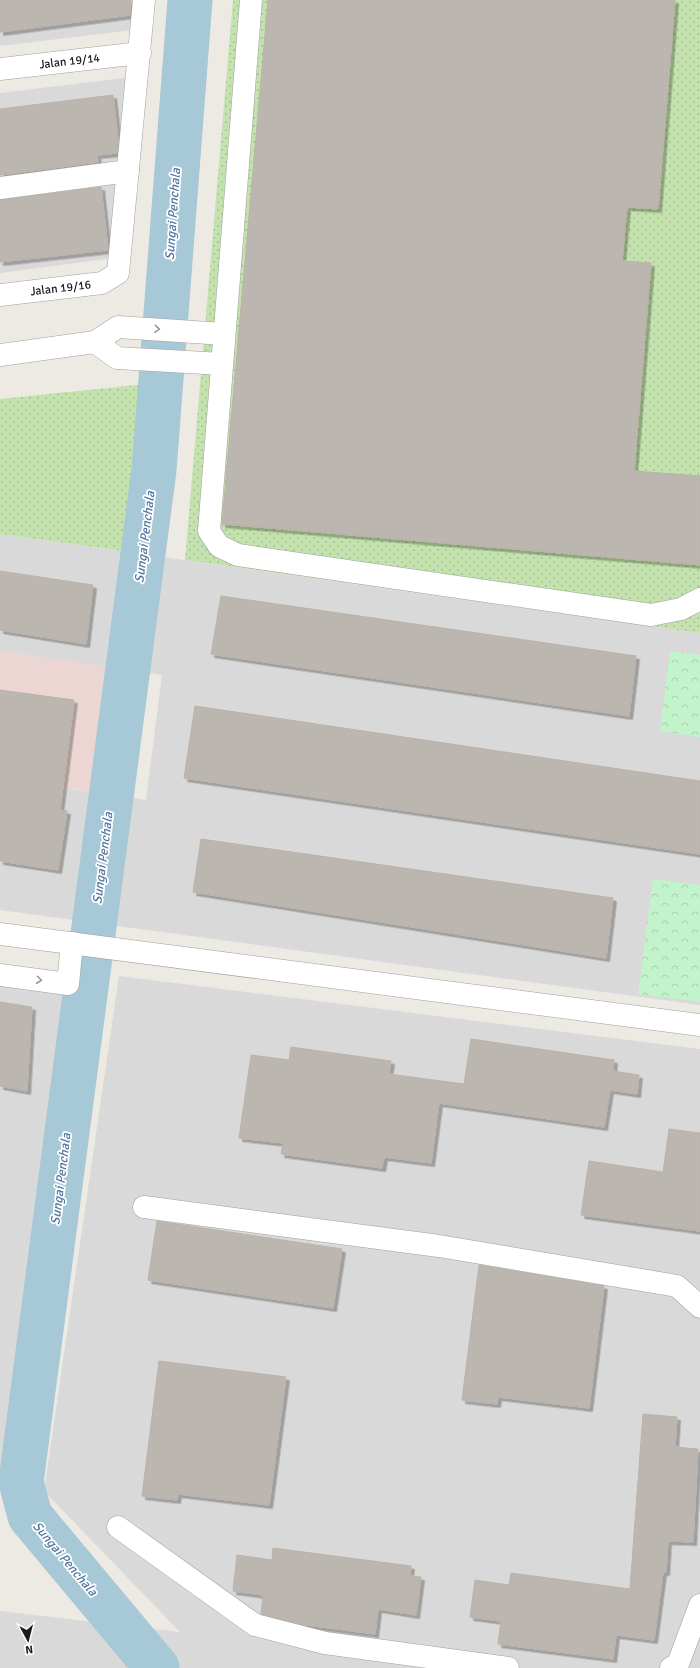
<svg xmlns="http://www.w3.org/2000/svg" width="700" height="1668" viewBox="0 0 700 1668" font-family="Signika,sans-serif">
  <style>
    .residential { fill: #dad9d9 }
    .commercial { fill: #ecd6d3 }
    .grass { fill: url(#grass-dots) }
    .park { fill: url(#park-crowns) }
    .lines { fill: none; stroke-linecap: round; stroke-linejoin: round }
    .river { stroke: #a7c8d6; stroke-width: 45 }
    .building { fill: #bcb6b0; stroke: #bdb2a7; filter: url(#shadow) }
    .minor-casing { stroke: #a0a0a0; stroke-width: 23 }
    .minor { stroke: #fff; stroke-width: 22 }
    .oneway { stroke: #999 }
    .labels { text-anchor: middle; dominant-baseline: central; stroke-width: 3.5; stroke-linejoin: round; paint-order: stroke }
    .street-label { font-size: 12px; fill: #1c1c1c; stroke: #fff }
    .water-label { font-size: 13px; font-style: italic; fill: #5375a2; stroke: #fff }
  </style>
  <defs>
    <pattern id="grass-dots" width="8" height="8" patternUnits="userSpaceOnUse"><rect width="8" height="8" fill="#c3e2ad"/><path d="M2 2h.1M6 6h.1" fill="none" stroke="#a7c194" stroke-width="1.8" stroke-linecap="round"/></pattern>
    <pattern id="park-crowns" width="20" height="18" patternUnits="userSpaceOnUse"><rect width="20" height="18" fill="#c3f3cb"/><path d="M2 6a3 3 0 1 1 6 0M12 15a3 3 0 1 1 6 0" fill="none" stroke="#a7d0ae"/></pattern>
    <filter id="shadow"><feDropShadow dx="3.5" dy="3.5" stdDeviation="0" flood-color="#0004"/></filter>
  </defs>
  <rect width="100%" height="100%" fill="#edeae3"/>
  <path class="residential" d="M 0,0 L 136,0 L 133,30 L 0,46 Z
    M 132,77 L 114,258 L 0,273 L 0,93 Z
    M 0,534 L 700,633 L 700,1005 L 0,910 L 0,779 L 146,800 L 162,675 L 0,651 Z
    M 0,965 L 72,972 L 6,1470 L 0,1469 Z
    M 119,976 L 700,1049 L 700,1668 L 0,1668 L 0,1611 L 180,1632 L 44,1491 Z"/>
  <path class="commercial" d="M 0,651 L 110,667 L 92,792 L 0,779 Z"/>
  <path class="grass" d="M 233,0 L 700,0 L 700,633 L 185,560 Z
    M 146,384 L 129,552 L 0,534 L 0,399 Z"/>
  <path class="park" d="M 670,651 L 700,655 L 700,737 L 660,731 Z
    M 653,879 L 700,885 L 700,1002 L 638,994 Z"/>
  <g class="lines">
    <path class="river" d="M 157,1668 L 30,1516 L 21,1482 L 154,470 L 190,0"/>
  </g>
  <path class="building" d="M 0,0 L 131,0 L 130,15 L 0,32 Z
    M 268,0 L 675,0 L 658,209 L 627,207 L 622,261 L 651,263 L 634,471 L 700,476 L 700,565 L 222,524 Z
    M 113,95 L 118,140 L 117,153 L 97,155 L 98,162 L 0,175 L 0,109 Z
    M 101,187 L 108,250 L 0,262 L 0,200 Z
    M 0,571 L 93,585 L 86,644 L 0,630 Z
    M 221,596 L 636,656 L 629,716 L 211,654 Z
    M 0,690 L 74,700 L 60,810 L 67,811 L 58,870 L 0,861 Z
    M 195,706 L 700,781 L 700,854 L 184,778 Z
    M 201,839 L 613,898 L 606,958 L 193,892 Z
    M 0,1002 L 32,1007 L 27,1091 L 0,1086 Z
    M 471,1039 L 614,1060 L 613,1071 L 639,1075 L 637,1094 L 610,1090 L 604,1127 L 439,1103 L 431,1163 L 384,1157 L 382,1168 L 281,1154 L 283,1143 L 239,1138 L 251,1055 L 289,1060 L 291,1047 L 391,1061 L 389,1074 L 464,1084 Z
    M 669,1129 L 700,1133 L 700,1231 L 581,1215 L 589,1161 L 663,1172 Z
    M 157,1221 L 342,1249 L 333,1308 L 148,1280 Z
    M 479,1265 L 604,1286 L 589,1408 L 498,1397 L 497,1404 L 462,1400 Z
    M 159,1361 L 286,1377 L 269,1505 L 178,1494 L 177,1500 L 142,1496 Z
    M 643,1414 L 677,1417 L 675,1447 L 698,1449 L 693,1542 L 668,1541 L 666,1572 L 663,1572 L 654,1640 L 616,1635 L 613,1659 L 498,1644 L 501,1621 L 470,1617 L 475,1580 L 509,1585 L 511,1573 L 630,1589 Z
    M 273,1548 L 411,1566 L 410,1576 L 421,1577 L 416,1615 L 378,1609 L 375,1634 L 299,1624 L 261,1614 L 263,1595 L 233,1591 L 237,1555 L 272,1560 Z"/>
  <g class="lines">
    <defs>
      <g id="minor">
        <path d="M 251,0 L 209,531 L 219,546 L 238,555 L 651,615 L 681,609 L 700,599"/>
        <path id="s1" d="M 0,69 L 140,53"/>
        <path d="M 0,188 L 128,171"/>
        <path id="s2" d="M 0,295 L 102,283 L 118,273 L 144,0"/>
        <path d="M 95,342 L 117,358 L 222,364"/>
        <path d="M 0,355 L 95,342 L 118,327 L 224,334"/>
        <path d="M 0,934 L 700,1025"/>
        <path d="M 0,975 L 68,984 L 72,943"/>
        <path d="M 144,1207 L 439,1246 L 677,1286 L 700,1307"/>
        <path d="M 118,1527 L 255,1625 L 325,1643 L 508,1668"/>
        <path d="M 671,1668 L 678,1664 L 700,1605"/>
      </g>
    </defs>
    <use href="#minor" class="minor-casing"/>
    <use href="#minor" class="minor"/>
  </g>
  <defs><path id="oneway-chevron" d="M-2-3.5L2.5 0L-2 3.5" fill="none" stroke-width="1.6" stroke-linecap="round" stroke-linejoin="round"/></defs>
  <g class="oneway">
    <use href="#oneway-chevron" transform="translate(157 329) rotate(4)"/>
    <use href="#oneway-chevron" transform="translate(39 980) rotate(7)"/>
  </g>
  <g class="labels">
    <g class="street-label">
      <text stroke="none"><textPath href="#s1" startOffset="70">Jalan 19/14</textPath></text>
      <text stroke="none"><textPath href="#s2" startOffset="61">Jalan 19/16</textPath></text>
    </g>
    <g class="water-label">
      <text transform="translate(173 214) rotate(-86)">Sungai Penchala</text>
      <text transform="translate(145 537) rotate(-83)">Sungai Penchala</text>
      <text transform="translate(103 858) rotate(-83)">Sungai Penchala</text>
      <text transform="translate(61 1179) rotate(-83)">Sungai Penchala</text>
      <text transform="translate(65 1559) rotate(50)">Sungai Penchala</text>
    </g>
  </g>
  <g transform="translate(28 1640) rotate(173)" stroke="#ffffff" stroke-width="3" paint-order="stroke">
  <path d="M0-3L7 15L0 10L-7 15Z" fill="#1c1c1c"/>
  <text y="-6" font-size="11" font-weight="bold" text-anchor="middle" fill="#1c1c1c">N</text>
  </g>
</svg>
